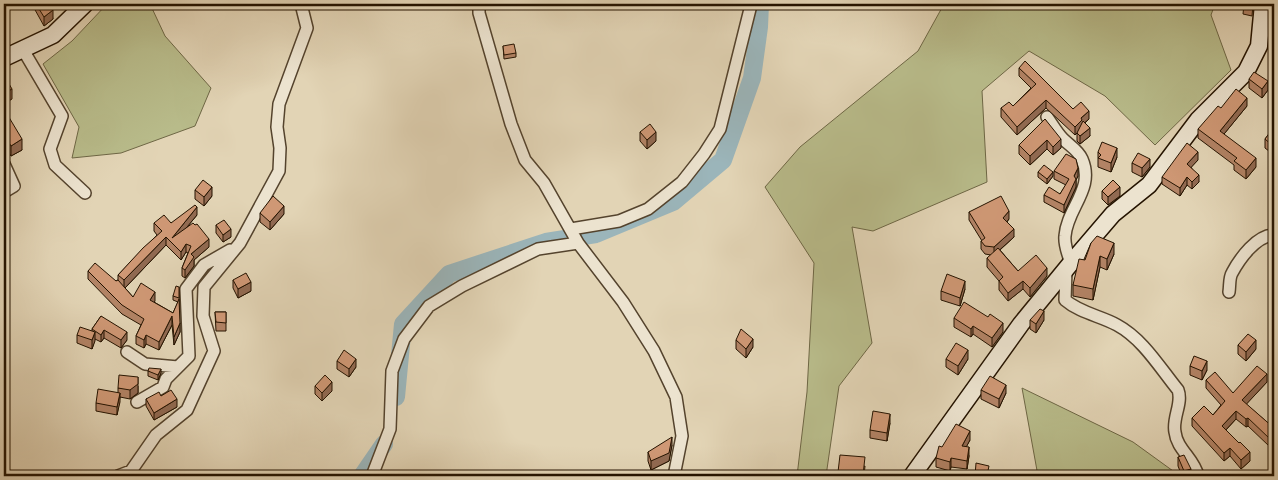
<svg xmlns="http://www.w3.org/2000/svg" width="1278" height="480" viewBox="0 0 1278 480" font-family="'IM FELL French Canon',serif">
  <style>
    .green { fill: #b8bb8a; stroke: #6e6745 }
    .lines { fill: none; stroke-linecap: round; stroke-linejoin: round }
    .river { stroke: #9bb5ba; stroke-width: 18 }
    .street-casing { stroke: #54432d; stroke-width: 14 }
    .secondary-casing { stroke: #241300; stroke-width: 19 }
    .street { stroke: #ece3cf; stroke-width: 11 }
    .secondary { stroke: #ece3cf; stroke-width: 16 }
    .wall { fill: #b28365; stroke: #241300 }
    .shaded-wall { fill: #916a52; stroke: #241300 }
    .building { fill: #cf9875; stroke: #241300 }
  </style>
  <rect width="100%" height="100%" fill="#e2d4b5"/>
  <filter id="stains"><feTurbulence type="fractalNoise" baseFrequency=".004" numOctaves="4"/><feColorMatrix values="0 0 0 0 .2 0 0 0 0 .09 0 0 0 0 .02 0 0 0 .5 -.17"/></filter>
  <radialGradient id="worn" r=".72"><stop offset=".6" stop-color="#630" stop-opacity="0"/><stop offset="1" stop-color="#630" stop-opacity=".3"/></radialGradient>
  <path class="green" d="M 107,4 L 150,4 L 165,36 L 211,88 L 195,126 L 121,153 L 72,158 L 79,127 L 43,64 L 72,41 Z
    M 944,4 L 1215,4 L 1211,15 L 1231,70 L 1155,145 L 1105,96 L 1029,51 L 982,91 L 987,182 L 873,231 L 852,227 L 872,343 L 839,386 L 826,476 L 797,476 L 807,392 L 814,263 L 765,187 L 800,147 L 918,51 Z
    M 1022,388 L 1133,442 L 1180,476 L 1038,476 Z"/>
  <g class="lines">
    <path class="river" d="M 396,397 L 403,324 L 449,274 L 546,242 L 596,234 L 673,202 L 723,160 L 752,78 L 759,27 L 760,4
      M 362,476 L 384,444"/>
    <defs>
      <path id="street" d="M 479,4 L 479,13 L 511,124 L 525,160 L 544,183 L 578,243 L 623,302 L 654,351 L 676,397 L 682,436 L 674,476
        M 22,48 L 62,116 L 50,149 L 55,165 L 85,193
        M 1047,117 C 1052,124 1057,133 1063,139 C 1070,146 1078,150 1082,159 C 1095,189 1067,208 1065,236 C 1064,245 1068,255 1071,263
        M 4,164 L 14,186 L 4,192
        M 571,229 L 619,221 L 648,209 L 682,182 L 704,154 L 720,129 L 751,5 L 749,4
        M 1066,270 L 1065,300 C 1080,313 1101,316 1117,325 C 1143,339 1160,368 1178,390 C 1183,403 1172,418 1175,432 C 1177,450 1194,458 1198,476
        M 1229,292 C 1230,286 1229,278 1232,273 C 1240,258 1257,235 1274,235
        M 127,352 L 145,364 L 178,367 L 189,356 L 186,289 L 204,265 L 230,250
        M 137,402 L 163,387 L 166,379 L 178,367
        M 118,476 L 131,471 L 156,435 L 187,410 L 214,351 L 203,316 L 204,287 L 240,243 L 279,171 L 280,148 L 277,127 L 279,104 L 307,28 L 301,4
        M 372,476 L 390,429 L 392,371 L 404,339 L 429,306 L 462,286 L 538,249 L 578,243"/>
      <path id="secondary" d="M 4,58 L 53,35 L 85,4
        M 912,476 L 1021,324 L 1071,263 L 1113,214 L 1149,185 L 1198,120 L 1246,72 L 1259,46 L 1263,4"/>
    </defs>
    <use href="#street" class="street-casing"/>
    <use href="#secondary" class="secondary-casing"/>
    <use href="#street" class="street"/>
    <use href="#secondary" class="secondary"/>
  </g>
  <path class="wall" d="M 30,4 L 49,4 L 53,19 L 44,26 L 34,8 Z
    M 1244,4 L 1253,4 L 1252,16 L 1243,14 Z
    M 1274,19 L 1274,38 L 1270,36 L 1270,27 Z
    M 503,46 L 516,53 L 516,57 L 504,59 Z
    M 1019,68 L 1073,109 L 1089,119 L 1085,123 L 1090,136 L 1080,144 L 1077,141 L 1077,133 L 1075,135 L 1046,108 L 1017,135 L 1001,117 L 1001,108 L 1013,106 L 1031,88 L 1019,76 Z
    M 1249,79 L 1268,90 L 1262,98 L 1249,88 Z
    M 1274,97 L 1274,111 L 1272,110 L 1272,101 Z
    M 1247,106 L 1224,134 L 1256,167 L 1246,179 L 1234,170 L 1234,165 L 1198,138 L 1198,129 L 1221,108 Z
    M 4,109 L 22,150 L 11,156 L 4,144 Z
    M 1045,119 L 1061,148 L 1053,155 L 1047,149 L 1030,165 L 1019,154 L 1019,145 Z
    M 1274,127 L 1274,155 L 1265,148 L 1265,139 Z
    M 640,132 L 656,141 L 647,149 L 640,141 Z
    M 1098,152 L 1117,157 L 1111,172 L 1098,167 Z
    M 1198,160 L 1191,167 L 1199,182 L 1192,189 L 1187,185 L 1180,196 L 1162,184 L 1162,177 Z
    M 1132,163 L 1150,167 L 1142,177 L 1132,172 Z
    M 1054,171 L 1078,176 L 1076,180 L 1076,187 L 1064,213 L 1044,202 L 1044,195 L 1060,194 L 1066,185 L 1054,179 Z
    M 1038,172 L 1053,176 L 1047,184 L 1038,177 Z
    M 195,190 L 212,196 L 204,206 L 195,199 Z
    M 1102,191 L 1120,196 L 1108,205 L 1102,199 Z
    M 969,212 L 1009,219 L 1007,222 L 1014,237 L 1000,250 L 1018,271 L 1047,276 L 1030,297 L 1023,289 L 1008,301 L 999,290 L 999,281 L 987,267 L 987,258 L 991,255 L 985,254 L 981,249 L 981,241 L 982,241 L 969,220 Z
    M 260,213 L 284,214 L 270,230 L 260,222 Z
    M 197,215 L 187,227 L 209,247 L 194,260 L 194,266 L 185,278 L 182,276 L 182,268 L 188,253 L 186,252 L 181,260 L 166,245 L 125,288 L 133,297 L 155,301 L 154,302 L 173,313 L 178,302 L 173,300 L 173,296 L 179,287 L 180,332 L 174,345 L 172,325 L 159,350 L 146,344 L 144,348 L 136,344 L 136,336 L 141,325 L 122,314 L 88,279 L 88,271 L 116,281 L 118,280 L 118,275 L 157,235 L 154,231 L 154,223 L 171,223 Z
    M 216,225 L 231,237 L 223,242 L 216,233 Z
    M 1091,243 L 1114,254 L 1107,270 L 1100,267 L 1093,300 L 1073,296 L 1073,285 Z
    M 233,280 L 251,291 L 238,298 L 233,288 Z
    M 965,289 L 960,306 L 941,300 L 941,291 Z
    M 215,312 L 226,312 L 226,331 L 216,331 Z
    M 101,316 L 127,340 L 121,348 L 104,338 L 101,342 L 95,339 L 92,349 L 77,343 L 77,335 L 92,331 L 92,329 Z
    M 954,318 L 1003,332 L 992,347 L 973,334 L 971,337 L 954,327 Z
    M 1030,320 L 1044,320 L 1036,333 L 1030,329 Z
    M 736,340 L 753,347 L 746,358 L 736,349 Z
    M 1238,345 L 1256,349 L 1246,361 L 1238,354 Z
    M 946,359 L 968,359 L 958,375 L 946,367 Z
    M 337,361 L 356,367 L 349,377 L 337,369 Z
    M 1190,366 L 1207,370 L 1202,380 L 1190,375 Z
    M 148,371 L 161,373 L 158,380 L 148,376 Z
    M 1206,380 L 1233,393 L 1267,382 L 1246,404 L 1274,428 L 1274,440 L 1269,446 L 1248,426 L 1246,427 L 1236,419 L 1226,430 L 1250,461 L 1241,469 L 1230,456 L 1224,461 L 1192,426 L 1192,418 L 1213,415 L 1221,405 L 1206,388 Z
    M 138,386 L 138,393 L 130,399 L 120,397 L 117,415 L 96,411 L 96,403 L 118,393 L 118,388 Z
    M 315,386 L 332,391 L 322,401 L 315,394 Z
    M 981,390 L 1006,393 L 999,408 L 981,399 Z
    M 161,396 L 177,407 L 154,420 L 146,406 L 146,399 Z
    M 890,423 L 887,441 L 870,438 L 870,430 Z
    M 970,440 L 966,447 L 969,456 L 967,469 L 951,467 L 950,471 L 936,467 L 936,458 L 942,447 Z
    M 672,445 L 669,461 L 651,470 L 648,461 L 648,452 Z
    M 1178,457 L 1191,476 L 1182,476 L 1178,466 Z
    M 865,466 L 864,476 L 838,476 L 838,472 Z"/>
  <path class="shaded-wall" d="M 53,10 L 53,19 L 44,26 L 44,17 Z
    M 1268,81 L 1268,90 L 1262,98 L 1262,89 Z
    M 12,89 L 12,99 L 4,104 L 4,93 Z
    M 1247,98 L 1247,106 L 1220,139 L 1220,131 Z
    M 1046,100 L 1046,108 L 1017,135 L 1017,127 Z
    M 1089,111 L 1089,119 L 1082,125 L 1082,128 L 1075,135 L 1075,127 L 1081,118 Z
    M 1090,128 L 1090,136 L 1080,144 L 1080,136 Z
    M 656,132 L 656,141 L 647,149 L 647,140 Z
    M 22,139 L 22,150 L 11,156 L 11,146 Z
    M 1061,139 L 1061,148 L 1053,155 L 1053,147 Z
    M 1047,140 L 1047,149 L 1030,165 L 1030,156 Z
    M 1117,148 L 1117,157 L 1111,172 L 1111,163 Z
    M 1198,152 L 1198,160 L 1187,172 L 1187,164 Z
    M 1256,158 L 1256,167 L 1246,179 L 1246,170 Z
    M 1150,159 L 1150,167 L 1142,177 L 1142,168 Z
    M 1078,168 L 1078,176 L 1076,180 L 1076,187 L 1064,213 L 1064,205 L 1074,176 Z
    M 1053,172 L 1053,176 L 1047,184 L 1047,179 Z
    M 1199,175 L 1199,182 L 1192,189 L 1192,182 Z
    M 1187,177 L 1187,185 L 1180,196 L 1180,188 Z
    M 212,187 L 212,196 L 204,206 L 204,197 Z
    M 1120,187 L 1120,196 L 1108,205 L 1108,197 Z
    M 284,206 L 284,214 L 270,230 L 270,222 Z
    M 197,207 L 197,215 L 173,244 L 172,238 Z
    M 1009,211 L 1009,219 L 1003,226 L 1003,218 Z
    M 231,229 L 231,237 L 223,242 L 223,235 Z
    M 1014,229 L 1014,237 L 994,255 L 994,247 Z
    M 166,237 L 166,245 L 124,289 L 124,280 Z
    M 209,239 L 209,247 L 194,260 L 194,266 L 185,278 L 185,270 L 191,254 Z
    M 1114,243 L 1114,254 L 1107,270 L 1107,259 Z
    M 186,244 L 186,252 L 181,260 L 181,252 Z
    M 1100,256 L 1100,267 L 1093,300 L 1093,289 Z
    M 1047,268 L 1047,276 L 1030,297 L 1030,288 Z
    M 965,281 L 965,289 L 960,306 L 960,298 Z
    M 1023,281 L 1023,289 L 1008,301 L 1008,293 Z
    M 251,282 L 251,291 L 238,298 L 238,289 Z
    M 155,292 L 155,301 L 150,309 L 150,300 Z
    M 1044,311 L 1044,320 L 1036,333 L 1036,324 Z
    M 172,316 L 172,325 L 159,350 L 159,342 Z
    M 180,323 L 180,332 L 174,345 L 174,337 Z
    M 1003,323 L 1003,332 L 992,347 L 992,338 Z
    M 973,326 L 973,334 L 971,337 L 971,329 Z
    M 104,330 L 104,338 L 101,342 L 101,335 Z
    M 95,332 L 95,341 L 92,349 L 92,340 Z
    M 127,332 L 127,340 L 121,348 L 121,340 Z
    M 146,335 L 146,344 L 144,348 L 144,340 Z
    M 753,339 L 753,347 L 746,358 L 746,349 Z
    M 1256,340 L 1256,349 L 1246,361 L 1246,352 Z
    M 968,350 L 968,359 L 958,375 L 958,366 Z
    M 356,359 L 356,367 L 349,377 L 349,369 Z
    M 1207,361 L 1207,370 L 1202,380 L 1202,371 Z
    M 161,369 L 161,373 L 158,380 L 158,375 Z
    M 1267,374 L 1267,382 L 1242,409 L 1242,400 Z
    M 138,377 L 138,393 L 130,399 L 130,390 Z
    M 332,382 L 332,391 L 322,401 L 322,393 Z
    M 1006,385 L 1006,393 L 999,408 L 999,399 Z
    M 120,393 L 120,402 L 117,415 L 117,407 Z
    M 177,399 L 177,407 L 154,420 L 154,413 Z
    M 1236,411 L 1236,419 L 1222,434 L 1222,426 Z
    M 890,414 L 890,423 L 887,441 L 887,433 Z
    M 1248,418 L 1248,426 L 1246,427 L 1246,419 Z
    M 970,431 L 970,440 L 962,455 L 962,446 Z
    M 1274,431 L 1274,440 L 1269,446 L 1269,438 Z
    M 672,437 L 672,445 L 669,461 L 651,470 L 651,461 Z
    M 969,447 L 969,456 L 967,469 L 967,461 Z
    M 1230,448 L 1230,456 L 1224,461 L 1224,453 Z
    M 1250,452 L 1250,461 L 1241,469 L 1241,460 Z
    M 951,458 L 951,467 L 950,471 L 950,462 Z
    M 1191,469 L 1191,476 L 1184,476 L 1184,471 Z"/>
  <path class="building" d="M 36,4 L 49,4 L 53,10 L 44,17 Z
    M 1244,4 L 1252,4 L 1252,9 L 1243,7 Z
    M 1271,18 L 1274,19 L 1274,30 L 1270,27 Z
    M 514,44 L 516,53 L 504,55 L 503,46 Z
    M 1025,61 L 1073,109 L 1081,102 L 1089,111 L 1081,118 L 1082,120 L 1075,127 L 1046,100 L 1017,127 L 1001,108 L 1009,102 L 1013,106 L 1036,84 L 1019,68 Z
    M 1254,72 L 1268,81 L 1262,89 L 1249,79 Z
    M 4,77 L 5,77 L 12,89 L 4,93 Z
    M 1236,89 L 1247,98 L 1220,131 L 1256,158 L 1246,170 L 1234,161 L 1237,158 L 1198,129 L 1218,106 L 1221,108 Z
    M 4,109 L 22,139 L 11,146 L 4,134 Z
    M 1045,119 L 1061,139 L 1053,147 L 1047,140 L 1030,156 L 1019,145 Z
    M 1083,121 L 1090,128 L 1080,136 L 1077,133 Z
    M 650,124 L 656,132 L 647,140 L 640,132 Z
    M 1274,127 L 1274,147 L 1265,139 Z
    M 1102,142 L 1117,148 L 1111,163 L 1098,158 L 1101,155 L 1098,152 Z
    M 1187,143 L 1198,152 L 1187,164 L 1199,175 L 1192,182 L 1187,177 L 1180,188 L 1162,177 Z
    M 1138,153 L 1150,159 L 1142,168 L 1132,163 Z
    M 1066,154 L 1076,159 L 1078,168 L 1074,176 L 1076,179 L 1064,205 L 1044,195 L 1049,187 L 1060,194 L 1069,179 L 1054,171 Z
    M 1044,165 L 1053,172 L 1047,179 L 1038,172 Z
    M 203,180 L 212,187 L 204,197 L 195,190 Z
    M 1113,180 L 1120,187 L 1108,197 L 1102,191 Z
    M 273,196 L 284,206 L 270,222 L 260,213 Z
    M 1001,196 L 1009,211 L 1003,218 L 1014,229 L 994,247 L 985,246 L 981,241 L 985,238 L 969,212 Z
    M 195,205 L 197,207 L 172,238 L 193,223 L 195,225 L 197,224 L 209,239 L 191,254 L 194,257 L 185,270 L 182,268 L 191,246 L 186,244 L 181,252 L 166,237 L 124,280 L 118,275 L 143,248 L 162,231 L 154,223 L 164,215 L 171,223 Z
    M 224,220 L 231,229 L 223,235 L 216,225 Z
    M 1097,236 L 1114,243 L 1107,259 L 1100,256 L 1093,289 L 1073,285 L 1079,259 L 1085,260 L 1091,243 Z
    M 998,248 L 1018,271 L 1036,255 L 1047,268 L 1030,288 L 1023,281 L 1008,293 L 999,281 L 1003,277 L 987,258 Z
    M 95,263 L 116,281 L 118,280 L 133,297 L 141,283 L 155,292 L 150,300 L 173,313 L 179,299 L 180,323 L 174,337 L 172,316 L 159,342 L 146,335 L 144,340 L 136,336 L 144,319 L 122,305 L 88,271 Z
    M 246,273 L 251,282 L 238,289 L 233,280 Z
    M 947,274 L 965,281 L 960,298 L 941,291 Z
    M 176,286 L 179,287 L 179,298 L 173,296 Z
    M 964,302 L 988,317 L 990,314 L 1003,323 L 992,338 L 973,326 L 971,329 L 954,318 Z
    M 1040,309 L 1044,311 L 1036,324 L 1030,320 Z
    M 215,312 L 226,312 L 226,323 L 216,322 Z
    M 101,316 L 127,332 L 121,340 L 104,330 L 101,335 L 92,329 Z
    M 80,327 L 95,332 L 92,340 L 77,335 Z
    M 741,329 L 753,339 L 746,349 L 736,340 Z
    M 1248,334 L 1256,340 L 1246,352 L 1238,345 Z
    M 956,343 L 968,350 L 958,366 L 946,359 Z
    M 344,350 L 356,359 L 349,369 L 337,361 Z
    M 1194,356 L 1207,361 L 1202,371 L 1190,366 Z
    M 1257,366 L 1267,374 L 1242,400 L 1274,428 L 1274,431 L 1269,438 L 1248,418 L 1246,419 L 1236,411 L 1222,426 L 1239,443 L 1240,442 L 1250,452 L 1241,460 L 1230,448 L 1224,453 L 1192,418 L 1204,406 L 1213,415 L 1225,401 L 1206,380 L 1215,372 L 1233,393 Z
    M 149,368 L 161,369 L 158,375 L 148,371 Z
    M 119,375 L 138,377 L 138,384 L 130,390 L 118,388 Z
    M 325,375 L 332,382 L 322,393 L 315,386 Z
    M 990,376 L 1006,385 L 999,399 L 981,390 Z
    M 98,389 L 120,393 L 117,407 L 96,403 Z
    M 171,390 L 177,399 L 154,413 L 146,399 L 159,392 L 161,396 Z
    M 873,411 L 890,414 L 887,433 L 870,430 Z
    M 956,424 L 970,431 L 962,446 L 969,447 L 967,461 L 951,458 L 950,462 L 936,458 L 939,446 L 942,447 Z
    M 672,437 L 669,453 L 651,461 L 648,452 Z
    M 840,455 L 865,457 L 863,475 L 838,472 Z
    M 1184,455 L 1191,469 L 1184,471 L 1178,457 Z
    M 976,463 L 989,466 L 987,475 L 985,476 L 975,476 Z
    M 1228,470 L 1234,476 L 1221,476 Z"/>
  <rect width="1278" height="480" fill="none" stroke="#e2d4b5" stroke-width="20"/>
  <rect x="5" y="5" width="1268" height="470" fill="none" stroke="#241300" stroke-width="2.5"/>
  <rect x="10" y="10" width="1258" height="460" fill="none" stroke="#241300"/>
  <rect width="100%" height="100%" filter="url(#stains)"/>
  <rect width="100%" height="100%" fill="url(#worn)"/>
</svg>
